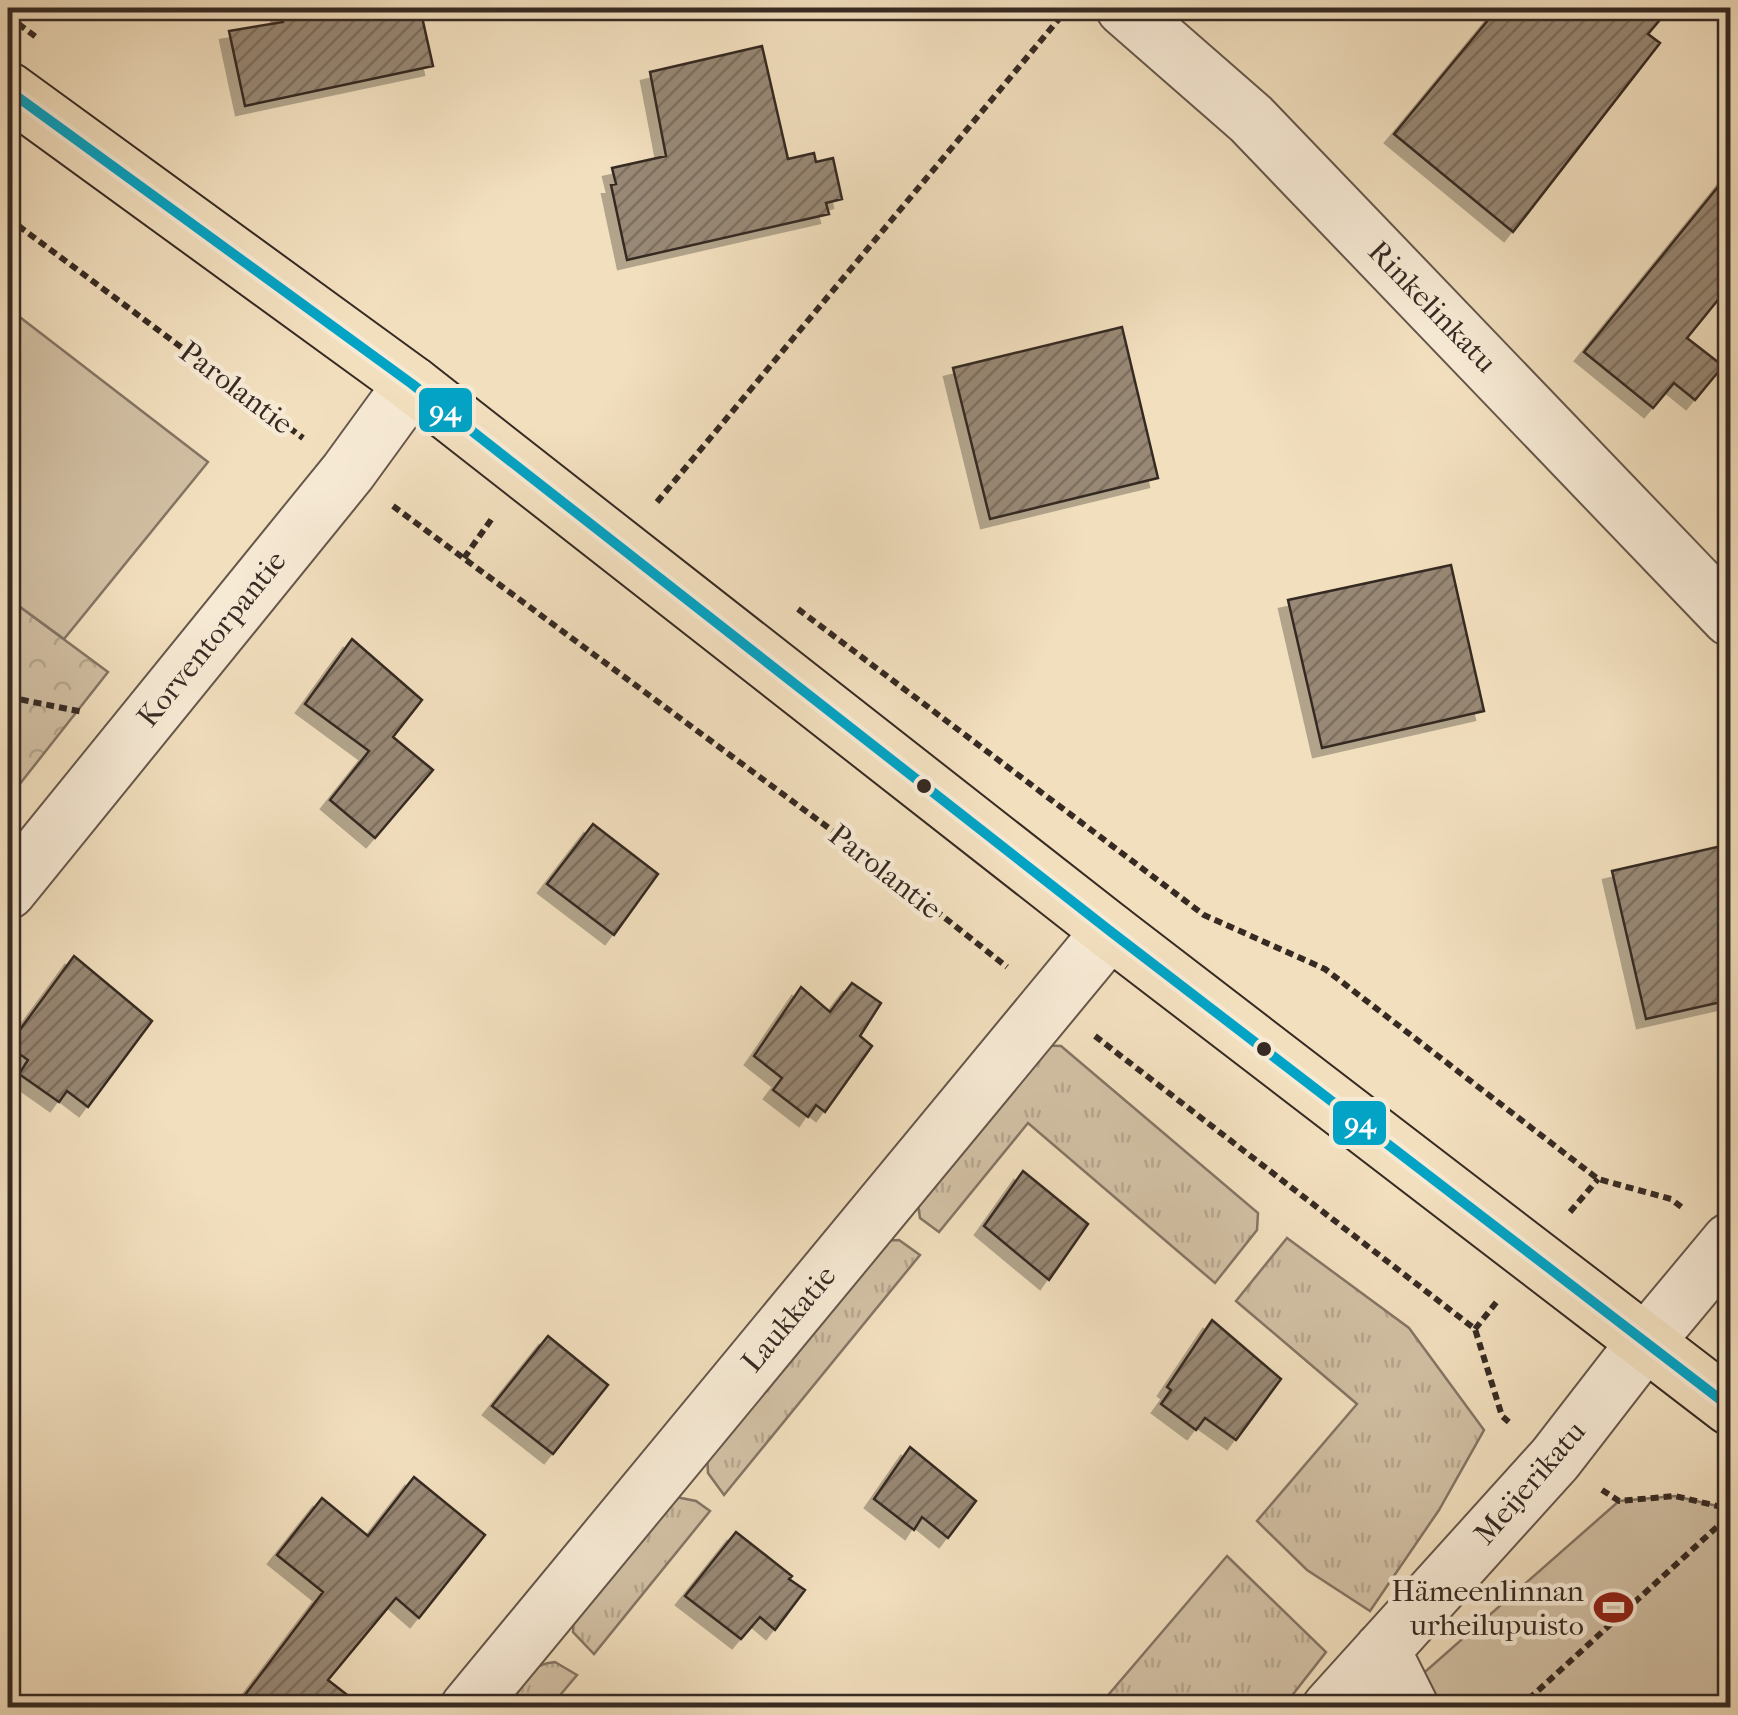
<svg xmlns="http://www.w3.org/2000/svg" width="1738" height="1715" viewBox="0 0 1738 1715" font-family="'IM FELL French Canon',serif">
  <style>
    .grass { fill: url(#grass-tufts); stroke: #847564; stroke-width: 2.5 }
    .park { fill: url(#park-crowns); stroke: #847564; stroke-width: 2.5 }
    .pitch { fill: #d2c0a4; stroke: #847564; stroke-width: 2.5 }
    .building { fill: url(#building-hatch); stroke: #362a23; stroke-width: 2.5; filter: url(#shadow) }
    .lines { fill: none; stroke-linecap: round; stroke-linejoin: round }
    .minor-casing { stroke: #65574a; stroke-width: 59 }
    .major-casing { stroke: #362a23; stroke-width: 59 }
    .path { stroke: #362a23; stroke-width: 6; stroke-dasharray: 8 5; stroke-linecap: butt }
    .minor { stroke: #f7ead5; stroke-width: 55 }
    .major { stroke: #f2dfbe; stroke-width: 55 }
    .bus-1-casing { stroke: #f7ead5; stroke-width: 18 }
    .bus-1 { stroke: #03a3c5; stroke-width: 10 }
    .bus-dot { fill: #362a23; stroke: #f7ead5; stroke-width: 4 }
    .labels { text-anchor: middle; dominant-baseline: central; stroke-width: 9; stroke-linejoin: round; paint-order: stroke }
    .street-label { font-size: 30px; fill: #362a23; stroke: #f7ead5 }
    .poi-label { font-size: 30px; fill: #362a23; stroke: #f7ead5; text-anchor: end }
    .line-badge { stroke: #f7ead5; stroke-width: 4 }
    .badge-label { font-size: 28px; text-anchor: middle; font-weight: bold; fill: #fff }
  </style>
  <defs>
    <pattern id="grass-tufts" width="24" height="20" patternUnits="userSpaceOnUse" patternTransform="scale(2.5)"><rect width="24" height="20" fill="#d2c0a4"/><path d="M3 7l-1-3M5 7V3M7 7l1-3M15 17l-1-3M17 17v-4M19 17l1-3" fill="none" stroke="#b5a58d"/></pattern>
    <pattern id="park-crowns" width="20" height="18" patternUnits="userSpaceOnUse" patternTransform="scale(2.5)"><rect width="20" height="18" fill="#d2c0a4"/><path d="M2 6a3 3 0 1 1 6 0M12 15a3 3 0 1 1 6 0" fill="none" stroke="#b5a58d"/></pattern>
    <pattern id="building-hatch" width="6" height="6" patternUnits="userSpaceOnUse" patternTransform="scale(2.5)"><rect width="6" height="6" fill="#988874"/><path d="M-1 1l2-2M0 6l6-6M5 7l2-2" fill="none" stroke="#7d6f5f"/></pattern>
    <filter id="shadow"><feDropShadow dx="-9" dy="9" stdDeviation="0" flood-color="#0004"/></filter>
  </defs>
  <rect width="100%" height="100%" fill="#f2dfbe"/>
  <filter id="stains"><feTurbulence type="fractalNoise" baseFrequency=".002" numOctaves="4"/><feColorMatrix values="0 0 0 0 .2 0 0 0 0 .09 0 0 0 0 .02 0 0 0 .5 -.17"/></filter>
  <radialGradient id="worn" r=".72"><stop offset=".6" stop-color="#630" stop-opacity="0"/><stop offset="1" stop-color="#630" stop-opacity=".3"/></radialGradient>
  <path class="grass" d="M 1034,1045 L 1061,1046 L 1258,1213 L 1257,1230 L 1215,1283 L 1028,1123 L 939,1232 L 920,1218 L 916,1192 Z
    M 1287,1238 L 1409,1328 L 1484,1430 L 1439,1510 L 1370,1611 L 1307,1570 L 1257,1521 L 1357,1404 L 1236,1301 Z
    M 899,1240 L 920,1255 L 724,1495 L 708,1473 L 707,1452 L 876,1241 Z
    M 676,1497 L 696,1501 L 710,1511 L 594,1654 L 573,1632 L 574,1616 Z
    M 1227,1556 L 1326,1652 L 1283,1707 L 1098,1707 Z
    M 555,1662 L 577,1675 L 550,1707 L 500,1708 C 515,1687 527,1664 555,1662 Z"/>
  <path class="park" d="M 8,598 L 108,672 L 8,799 Z"/>
  <path class="pitch" d="M 8,308 L 208,462 L 64,639 L 8,598 Z
    M 1675,1496 L 1730,1509 L 1730,1707 L 1384,1708 L 1619,1501 Z"/>
  <path class="building" d="M 279,8 L 420,8 L 433,66 L 245,106 L 229,31 L 283,22 Z
    M 1498,8 L 1670,8 L 1648,34 L 1660,43 L 1513,232 L 1394,134 Z
    M 762,46 L 788,159 L 814,153 L 816,162 L 833,158 L 842,199 L 826,203 L 829,214 L 627,260 L 611,185 L 616,184 L 612,168 L 666,156 L 650,72 Z
    M 1730,172 L 1730,285 L 1687,338 L 1723,366 L 1695,400 L 1674,383 L 1653,408 L 1584,352 Z
    M 1122,327 L 1158,478 L 990,519 L 953,368 Z
    M 1451,565 L 1484,711 L 1322,748 L 1288,600 Z
    M 352,639 L 422,700 L 393,737 L 433,770 L 375,838 L 330,800 L 369,751 L 305,704 Z
    M 593,824 L 658,874 L 614,935 L 547,884 Z
    M 1730,844 L 1730,1000 L 1646,1019 L 1612,871 Z
    M 74,956 L 152,1021 L 88,1107 L 67,1091 L 59,1102 L 19,1074 L 28,1060 L 8,1046 Z
    M 852,983 L 881,1003 L 860,1036 L 872,1046 L 825,1112 L 816,1105 L 808,1117 L 773,1090 L 782,1078 L 754,1056 L 801,987 L 830,1012 Z
    M 1023,1171 L 1088,1224 L 1049,1280 L 984,1226 Z
    M 1212,1320 L 1281,1379 L 1236,1440 L 1205,1418 L 1196,1430 L 1161,1404 L 1171,1390 L 1167,1387 Z
    M 548,1336 L 608,1385 L 553,1454 L 492,1406 Z
    M 910,1447 L 976,1501 L 948,1538 L 922,1517 L 914,1530 L 874,1499 Z
    M 414,1477 L 485,1535 L 419,1618 L 396,1598 L 328,1680 L 364,1708 L 235,1708 L 323,1592 L 277,1555 L 322,1498 L 368,1536 Z
    M 736,1532 L 792,1576 L 789,1579 L 805,1590 L 775,1630 L 760,1617 L 741,1639 L 685,1596 Z"/>
  <g class="lines">
    <defs>
      <path id="minor" d="M 1124,8 L 1251,119 L 1730,618
        M 8,891 L 348,472 L 412,384
        M 1382,1650 L 1411,1708
        M 468,1708 L 1110,931
        M 1330,1708 L 1555,1459 L 1644,1344 L 1730,1241"/>
      <path id="major" d="M 8,90 L 412,384 L 1110,931 L 1730,1407"/>
    </defs>
    <use href="#minor" class="minor-casing"/>
    <use href="#major" class="major-casing"/>
    <path class="path" d="M 8,16 L 36,37
      M 8,218 L 303,438
      M 657,502 L 1068,8
      M 393,506 L 868,857 L 1007,967
      M 464,558 L 493,517
      M 798,609 L 1204,915 L 1325,969 L 1598,1179 L 1671,1199 L 1684,1209
      M 8,697 L 83,712
      M 1095,1036 L 1475,1329 L 1502,1416 L 1511,1424
      M 1570,1212 L 1598,1179
      M 1475,1329 L 1499,1299
      M 1602,1490 L 1619,1501 L 1675,1496 L 1730,1509
      M 1519,1708 L 1730,1515"/>
    <use href="#minor" class="minor"/>
    <use href="#major" class="major"/>
    <defs>
      <path id="bus-1" d="M 8,90 L 412,384 L 1110,931 L 1730,1407"/>
    </defs>
    <use href="#bus-1" class="bus-1-casing"/>
    <use href="#bus-1" class="bus-1"/>
  </g>
  <defs>
    <symbol id="stadium-bare" viewBox="-9 -9 18 18"><path d="M0-5a6.5 5 0 1 0 0 10a6.5 5 0 1 0 0-10ZM-3.5-1.8h7v3.6h-7Z" fill="#8f2418" stroke="#f7ead5" stroke-width="2.5" paint-order="stroke"/></symbol>
  </defs>
  <g fill-rule="evenodd">
    <use href="#stadium-bare" x="1586" y="1580" width="55" height="55"/>
  </g>
  <g class="bus-dot">
    <circle cx="924" cy="786" r="9"/>
    <circle cx="1264" cy="1049" r="9"/>
  </g>
  <g class="labels">
    <g class="street-label">
      <text transform="translate(1432 307) rotate(46)">Rinkelinkatu</text>
      <text transform="translate(236 388) rotate(37)">Parolantie</text>
      <text transform="translate(212 639) rotate(-51)">Korventorpantie</text>
      <text transform="translate(885 872) rotate(38)">Parolantie</text>
      <text transform="translate(789 1319) rotate(-50)">Laukkatie</text>
      <text transform="translate(1530 1483) rotate(-49)">Meijerikatu</text>
    </g>
    <g class="poi-label">
      <text x="1584" y="1591">Hämeenlinnan<tspan x="1584" dy="34">urheilupuisto</tspan></text>
    </g>
  </g>
  <g class="line-badge">
    <rect x="417" y="386" width="57" height="48" rx="10" fill="#03a3c5"/>
    <rect x="1331" y="1099" width="57" height="48" rx="10" fill="#03a3c5"/>
  </g>
  <g class="badge-label">
    <text x="445" y="420">94</text>
    <text x="1360" y="1132">94</text>
  </g>
  <rect width="1738" height="1715" fill="none" stroke="#f2dfbe" stroke-width="40"/>
  <rect x="10" y="10" width="1718" height="1695" fill="none" stroke="#362a23" stroke-width="5"/>
  <rect x="20" y="20" width="1698" height="1675" fill="none" stroke="#362a23" stroke-width="2.5"/>
  <rect width="100%" height="100%" filter="url(#stains)"/>
  <rect width="100%" height="100%" fill="url(#worn)"/>
</svg>
